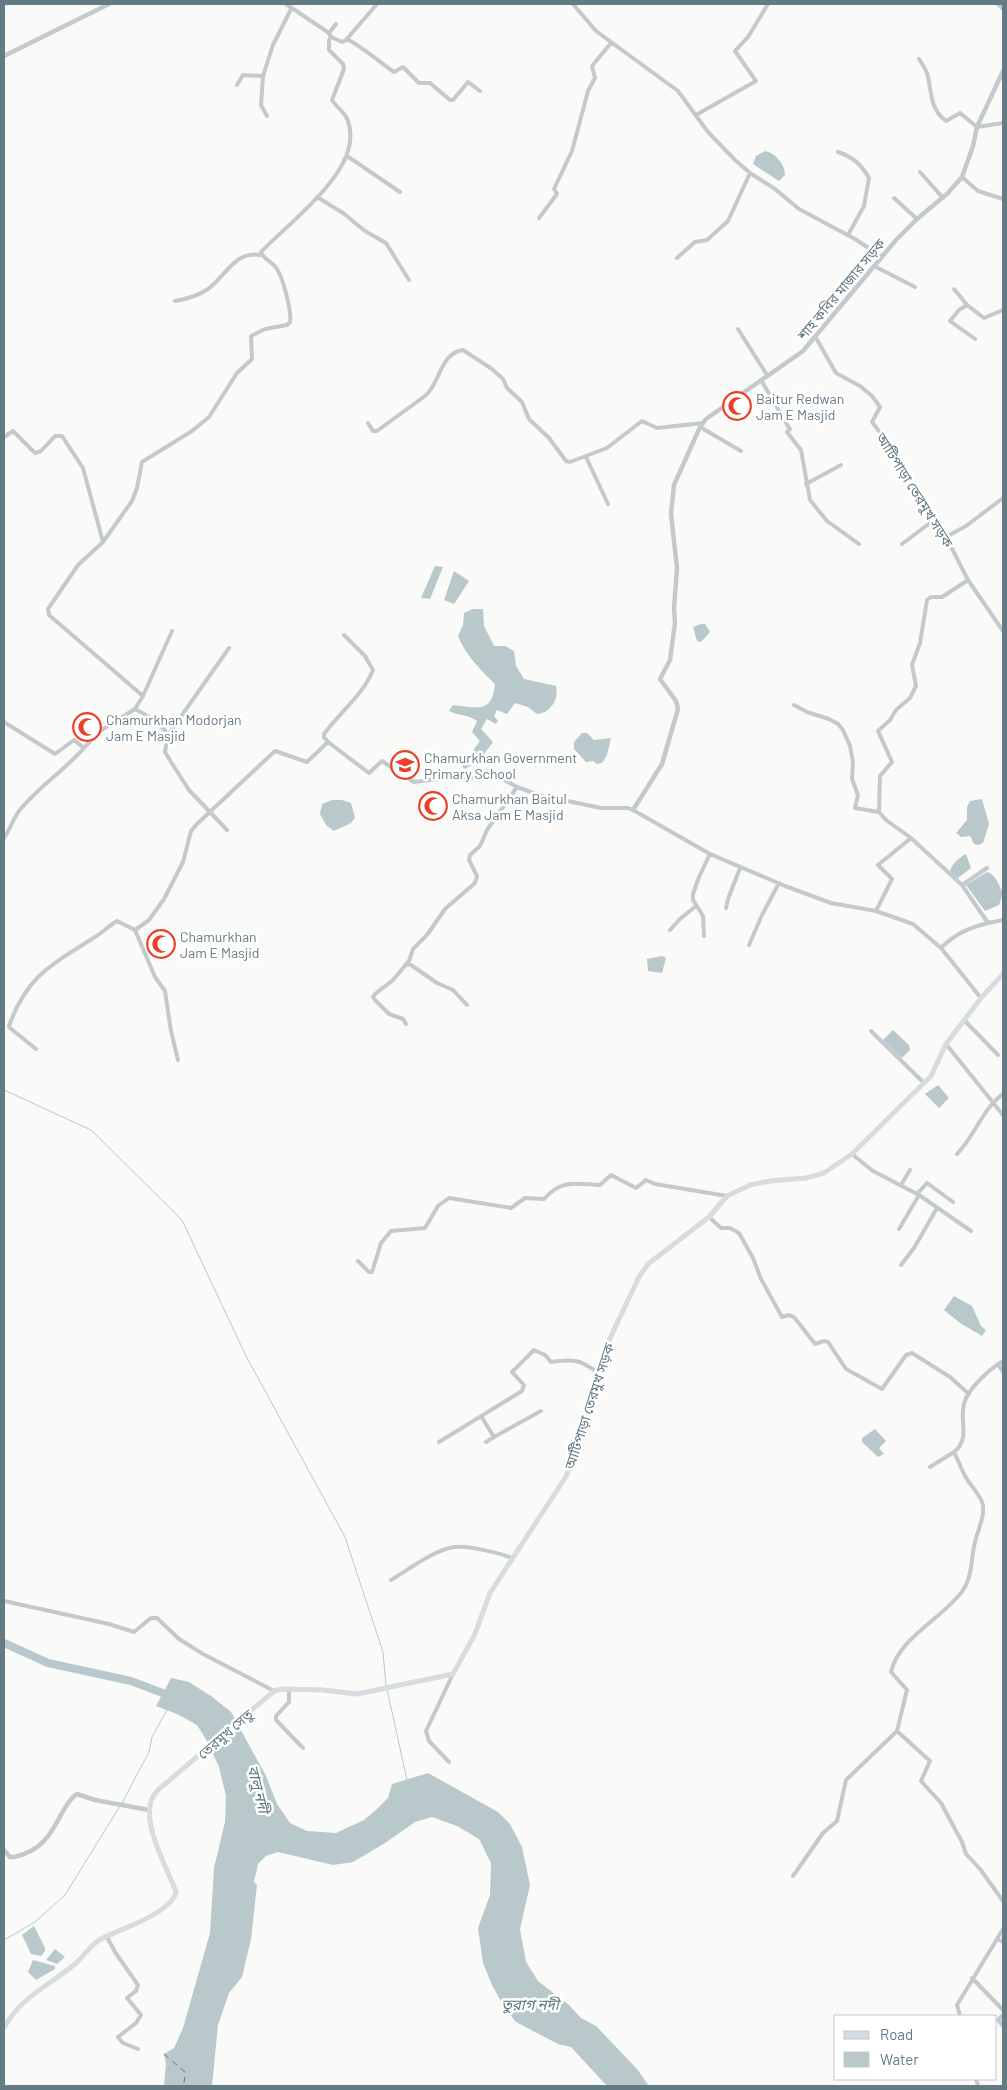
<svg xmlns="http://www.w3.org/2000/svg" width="1007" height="2090" viewBox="0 0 1007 2090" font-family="Barlow,'Noto Sans Bengali',sans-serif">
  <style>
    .water { fill: #b9c8ca }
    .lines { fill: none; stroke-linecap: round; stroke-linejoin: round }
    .stream { stroke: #b9c8ca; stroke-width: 1 }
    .river { stroke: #b9c8ca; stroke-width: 8 }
    .ferry { stroke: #5e787d; stroke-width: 1; stroke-dasharray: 6 5; stroke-linecap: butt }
    .minor { stroke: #c3c9cc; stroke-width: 4 }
    .tertiary { stroke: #c3c9cc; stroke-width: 4.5 }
    .secondary { stroke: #d6dcdf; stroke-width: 5 }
    .labels { text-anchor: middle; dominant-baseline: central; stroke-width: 5; stroke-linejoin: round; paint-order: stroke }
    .street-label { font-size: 14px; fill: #647a84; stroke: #fff }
    .poi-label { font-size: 14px; fill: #647a84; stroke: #fff; text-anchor: start }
    .water-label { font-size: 15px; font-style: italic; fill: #5e787d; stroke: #fff }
  </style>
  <rect width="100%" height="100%" fill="#fafaf8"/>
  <path class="water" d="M 765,151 C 775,153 785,164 785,175 L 779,181 L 753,164 L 756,156 Z
    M 435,566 L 443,567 L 430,599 L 421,598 Z
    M 454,571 L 469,581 L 454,604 L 444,600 Z
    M 473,609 L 483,609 L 484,626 L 494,646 L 505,646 L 514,651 L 516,666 L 524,679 L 556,686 C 559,699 551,713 537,714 L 528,707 L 515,703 L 507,714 L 497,710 L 494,716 L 498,721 L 496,724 L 487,719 L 481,729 L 493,742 C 485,753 477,764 464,769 L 462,766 L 480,741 L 472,732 L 477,721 C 467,714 459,716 449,711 L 453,705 C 476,707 492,715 495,684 C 480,669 466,656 458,636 L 463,625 L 464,613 Z
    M 701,624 L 705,624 L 710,632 L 701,642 L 697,641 L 693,627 Z
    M 582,733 L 587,733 L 594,740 L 611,738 L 607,755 L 602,763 L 597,764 L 593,761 L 586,762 L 574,749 L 574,742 Z
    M 982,799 L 989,824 L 983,843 L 978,845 L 974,844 L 970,836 L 961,837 L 956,833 L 967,820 L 967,807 L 970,801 Z
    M 332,800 L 342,800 L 351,803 L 355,818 L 351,823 L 334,831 L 326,825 L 320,814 L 322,804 Z
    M 966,854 L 971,868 L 958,878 L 950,872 C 951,864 959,858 966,854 Z
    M 987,872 C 996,874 999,886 1003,893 L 999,905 L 985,911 L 966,885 Z
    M 662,956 L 666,958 L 662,973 L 648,971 L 647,959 Z
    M 893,1030 L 909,1045 L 910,1050 L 902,1058 L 883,1040 Z
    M 938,1085 L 949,1098 L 939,1108 L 925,1094 Z
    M 954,1296 L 972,1306 L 981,1326 L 986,1330 L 982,1336 L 960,1323 L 944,1310 Z
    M 875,1429 L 886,1441 L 879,1448 L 884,1454 L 878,1457 L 862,1442 L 862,1438 Z
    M 171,1678 L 189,1682 L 211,1696 L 231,1712 L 266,1776 L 277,1804 L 290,1823 L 307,1831 L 336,1833 L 364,1820 L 376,1810 L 388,1798 L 392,1784 L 428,1773 L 498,1812 L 510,1824 L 522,1847 L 530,1885 L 520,1929 L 526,1962 L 538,1981 L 569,2005 L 581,2018 L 596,2026 L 637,2069 L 649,2086 L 607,2086 L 571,2047 L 558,2044 L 516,2022 L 504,2007 L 492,1985 L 483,1963 L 478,1928 L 490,1895 L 491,1863 L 479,1839 L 457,1826 L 432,1817 L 415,1822 L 385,1843 L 353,1862 L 333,1865 L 278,1852 L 266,1856 L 258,1864 L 254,1882 L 257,1885 L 251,1939 L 242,1977 L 229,1993 L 218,2025 L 212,2086 L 164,2086 L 166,2064 L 164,2054 L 174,2048 L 183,2028 L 210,1933 L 214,1868 L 225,1822 L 226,1796 L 219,1767 L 207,1741 L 197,1725 L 177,1714 L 156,1706 Z
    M 34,1926 L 45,1948 L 45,1951 L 41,1956 L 31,1954 L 22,1935 Z
    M 55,1949 L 65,1957 L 57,1964 L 46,1960 Z
    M 33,1960 L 55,1966 L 55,1969 L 36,1980 L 28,1972 Z"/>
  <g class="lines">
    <path class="stream" d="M 4,1090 L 91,1130 L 182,1220 L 246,1356 L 345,1537 L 383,1652 L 386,1685
      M 387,1689 L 407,1780
      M 122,1803 L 149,1752 L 152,1737 L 167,1710
      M 4,1940 L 35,1922 L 65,1895 L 120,1806"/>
    <path class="river" d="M 4,1643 L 48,1663 L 131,1681 L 173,1697"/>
    <path class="ferry" d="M 164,2054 L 186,2073 L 183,2086"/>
    <path class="minor" d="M 286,4 L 329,33 L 331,37
      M 573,4 L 596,31 L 678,91 L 708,132 L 735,160 L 750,173 L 775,189 L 799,209 L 855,239 L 882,257
      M 998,4 L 1003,9
      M 329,33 L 336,24
      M 347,39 C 364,48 378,61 394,72 L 403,67 L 419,83 L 430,83 L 450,100 L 453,100 L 468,82 L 480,91
      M 919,59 C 922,64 927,70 928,77 C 932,94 930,109 946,121 L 960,113 L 977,127 L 1003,123
      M 263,76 L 261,105 L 267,116
      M 237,85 L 243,75 L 263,76 L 273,45 L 291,9
      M 696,115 L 756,81 L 735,51 L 748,37 L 768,4
      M 838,152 C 853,157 861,164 869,178 L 864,206 L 848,235
      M 347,156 L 400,192
      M 920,172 L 943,198
      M 962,177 L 978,191 L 1003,199
      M 317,197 L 343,213 L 365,231 L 386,243 L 409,280
      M 894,198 L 917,219
      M 539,218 L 557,194 L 554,189 L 572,151 L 588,91 L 595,78 L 592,66 L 611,43
      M 677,258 L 695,242 L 707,240 L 728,221 L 750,173
      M 874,266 L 915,287
      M 954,289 L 967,305 L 984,318 L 1003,310
      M 175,301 C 187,299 198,296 208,289 C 226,276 235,250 261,255
      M 967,305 L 959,310 L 950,321 L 975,339
      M 738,329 L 767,375
      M 816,338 L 836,373 L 860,386 L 872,396 L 880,407 L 872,422 L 894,451 L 946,537 L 968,580 L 1003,631
      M 761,380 L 788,426 L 790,429 L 787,432 L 801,450 L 810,500 L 827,521 L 859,544
      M 368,423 L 373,431 L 377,431 L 425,396 C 440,384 440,353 463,350 L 492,369 L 503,379 L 507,388 L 522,402 L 529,419 L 549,438 L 566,461 L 570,462 L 607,448 L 642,421 L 657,428 L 703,423
      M 700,427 L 741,451
      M 4,437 L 13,431 L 35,453 L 41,451 L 55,436 L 62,436 L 83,468 L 103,542
      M 586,457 L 608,504
      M 806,484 L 841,465
      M 946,537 L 966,526 L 1003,498
      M 902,544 L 934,520
      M 968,580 L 942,597 L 931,597 L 927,600 L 920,643 L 912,665 L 916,686 L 910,698 L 896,710 L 890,720 L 878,731 L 892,762 L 880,776 L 879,812 L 886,820 L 911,838 L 962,885 L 988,923 L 1003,920
      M 143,696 L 172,631
      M 794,705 L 807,712 L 829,719 L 838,724 L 843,730 L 850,746 L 853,762 L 852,779 L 858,795 L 855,808 L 879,812
      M 4,722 L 55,754 L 74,740 L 84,748 L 100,731 L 135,709
      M 168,735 L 229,648
      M 328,742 L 324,737 L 324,734 C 340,712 363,695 373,670 L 365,656 L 344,635
      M 227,830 L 189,790 L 171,762 L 165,752 L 168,735 C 161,723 148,716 135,709 L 143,696 L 49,615 L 48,609 L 78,565 L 103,542 L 132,501 L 137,488 L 142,462 L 192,431 L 209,417 L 237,373 L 252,359 L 251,336 L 265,329 L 287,325 L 290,322 C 292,312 283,278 277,269 C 273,262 263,259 261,252 C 289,222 365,169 348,121 C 345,112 337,108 332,100 L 344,69 L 343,64 L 329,50 L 329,40 L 331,37 L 342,42 L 346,40 L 377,4
      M 4,838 C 10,829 13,819 19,811 C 38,787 64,771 84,748
      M 962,885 L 987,868
      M 726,908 L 728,899 L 740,868
      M 876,911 L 892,879 L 878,865 L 911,838
      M 135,930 L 155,977 L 165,991 L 171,1031 L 178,1060
      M 670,930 L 680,919 L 696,906
      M 704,936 L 703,916 L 693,900 L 693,894 L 699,877 L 710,854
      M 749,945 L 762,915 L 779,883
      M 941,948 C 955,934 968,928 988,923
      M 406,964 L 411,965 L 437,983 L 453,990 L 467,1005
      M 965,1021 L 998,1055
      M 406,1024 L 403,1019 L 389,1014 L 375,1000 L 373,997 L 375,994 L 393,980 L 409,961 L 413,949 L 427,935 L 445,909 L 475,883 L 477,876 L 469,860 L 470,855 L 480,846 L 487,830 L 517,787
      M 871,1031 L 924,1083
      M 946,1044 L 1003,1115
      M 36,1049 L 10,1028 L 9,1026 C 27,975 53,964 95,937 C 103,932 109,926 117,921 L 135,930 L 149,920 L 164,899 L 183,862 L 191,831 L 197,824 L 275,751 L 307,762 L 328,742 L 369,773 L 382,761 L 414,782 L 456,777 L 471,778 L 481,772 L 488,771 L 517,787 L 539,795 L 601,808 L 628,808 L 633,810 L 710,854 L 785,886 L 831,903 L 876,911 L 913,924 L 941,948 L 981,998
      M 852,1154 L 873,1171 L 919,1195 L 971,1231
      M 957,1154 C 975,1136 982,1109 1003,1094
      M 901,1185 L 910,1170
      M 917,1194 L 927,1183 L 953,1202
      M 709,1217 L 721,1228 L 730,1228 L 739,1233 L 753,1258 L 761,1279 L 782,1317 L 789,1315 L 794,1317 L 815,1344 L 824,1341 L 828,1342 L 846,1369 L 882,1389 L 906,1355 L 912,1353 L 950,1377 L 969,1394
      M 899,1229 L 919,1195
      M 358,1261 L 369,1272 L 372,1272 L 381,1243 L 391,1231 L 425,1228 L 438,1206 L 449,1198 L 511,1208 L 525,1198 L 544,1199 C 561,1179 576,1184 600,1185 L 611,1175 L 636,1188 L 646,1180 L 655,1184 L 727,1196
      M 901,1265 L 914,1248 L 937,1208
      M 1003,1361 C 991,1368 967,1389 964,1404 C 959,1422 971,1438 954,1452 C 958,1460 961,1468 965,1476 C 970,1485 978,1492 982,1502 C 986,1512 979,1528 976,1538 C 971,1554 973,1576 963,1590 C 945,1617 899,1637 891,1672 L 907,1690 L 897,1731 L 930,1761 L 921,1781 L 941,1803 L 962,1842 L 966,1854 L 980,1869 L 1003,1901
      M 998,1364 L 1003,1372
      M 481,1416 L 494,1437 L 486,1442
      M 494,1437 L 541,1411
      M 439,1442 L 522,1391 L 524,1385 L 512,1372 L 534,1350 L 545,1355 L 551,1362 C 573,1359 579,1359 597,1372
      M 930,1467 L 954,1452
      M 391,1580 C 408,1570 434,1550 454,1547 C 468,1545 499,1553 512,1558
      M 4,1601 L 109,1624 L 134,1632 L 151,1618 L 157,1618 L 179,1639 L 203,1654 L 274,1691
      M 289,1689 L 289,1702 L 276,1716 L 276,1720 L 303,1748
      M 449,1762 L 429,1741 L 426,1731 L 453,1674
      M 793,1876 L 823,1833 L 837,1821 L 846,1780 L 897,1731
      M 1003,1929 L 997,1939 L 1003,1942
      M 107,1937 L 115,1952 L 138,1985 L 136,1991 L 127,1998 L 141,2015 L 136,2023 L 118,2037 L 123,2043 L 138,2049
      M 972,1978 L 1003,2010
      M 1003,2015 L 998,2020 L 1003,2026
      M 960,2016 L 957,2005 L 997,1939
      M 976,2079 L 978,2086"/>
    <path class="tertiary" d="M 4,56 L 109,4
      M 633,810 L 662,764 L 678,709 L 676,701 L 660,679 L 670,660 L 675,623 L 674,608 L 677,568 L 671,514 L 674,485 L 700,427 L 706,419 L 803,351 L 896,240 L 917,219 L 948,193 L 962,177 L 973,146 L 977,127 L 1003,71
      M 4,1850 L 10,1857 L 14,1857 C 41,1851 50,1836 62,1813 C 66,1806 70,1798 77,1794 L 95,1800 L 149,1810"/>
    <path class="secondary" d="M 4,2028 C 19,1998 50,1985 75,1964 C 83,1957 90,1946 99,1940 C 117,1930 171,1914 176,1892 C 167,1866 134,1813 158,1790 L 274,1691 L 281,1689 L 323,1690 L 357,1694 L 453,1674 L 475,1634 L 490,1593 L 567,1475 L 603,1353 L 639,1277 L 648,1264 L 709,1217 L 727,1196 L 750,1185 L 770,1181 L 806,1178 L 824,1173 L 852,1154 L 931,1076 L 946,1044 L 981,998 L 1003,974"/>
  </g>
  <defs>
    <symbol id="mosque-ring" viewBox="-11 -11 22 22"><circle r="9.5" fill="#fff" stroke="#eb3f27" stroke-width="1.5"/><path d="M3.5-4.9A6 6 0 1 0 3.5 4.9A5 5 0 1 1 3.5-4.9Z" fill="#eb3f27"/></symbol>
    <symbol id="school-ring" viewBox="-11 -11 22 22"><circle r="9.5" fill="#fff" stroke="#eb3f27" stroke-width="1.5"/><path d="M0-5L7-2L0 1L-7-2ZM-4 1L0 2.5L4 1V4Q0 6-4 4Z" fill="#eb3f27"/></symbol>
  </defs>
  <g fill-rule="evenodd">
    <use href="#mosque-ring" x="721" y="390" width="32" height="32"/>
    <use href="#mosque-ring" x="71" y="711" width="32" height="32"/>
    <use href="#school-ring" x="389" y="749" width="32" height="32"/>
    <use href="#mosque-ring" x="417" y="790" width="32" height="32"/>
    <use href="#mosque-ring" x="145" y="928" width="32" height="32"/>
  </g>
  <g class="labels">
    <g class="street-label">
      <text transform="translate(841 289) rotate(-50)">শাহ কবির মাজার সড়ক</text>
      <text transform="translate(915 490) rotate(58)">আটিপাড়া তেরমুখ সড়ক</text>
      <text transform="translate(589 1406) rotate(-72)">আটিপাড়া তেরমুখ সড়ক</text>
      <text transform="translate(225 1734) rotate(-41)">তেরমুখ সেতু</text>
    </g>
    <g class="poi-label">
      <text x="756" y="398">Baitur Redwan<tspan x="756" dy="16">Jam E Masjid</tspan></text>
      <text x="106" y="719">Chamurkhan Modorjan<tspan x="106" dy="16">Jam E Masjid</tspan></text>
      <text x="424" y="757">Chamurkhan Government<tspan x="424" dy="16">Primary School</tspan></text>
      <text x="452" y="798">Chamurkhan Baitul<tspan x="452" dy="16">Aksa Jam E Masjid</tspan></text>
      <text x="180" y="936">Chamurkhan<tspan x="180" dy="16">Jam E Masjid</tspan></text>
    </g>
    <g class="water-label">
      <text transform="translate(259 1789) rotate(76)">বালু নদী</text>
      <text x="530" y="2004">তুরাগ নদী</text>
    </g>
  </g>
  <rect width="1007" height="2090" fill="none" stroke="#647a84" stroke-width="10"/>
  <rect x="834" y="2015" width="162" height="65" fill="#ffffff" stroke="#c1cace"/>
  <rect x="844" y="2031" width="25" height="8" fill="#d6dcdf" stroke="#c1cace"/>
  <text x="880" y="2040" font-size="15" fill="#647a84">Road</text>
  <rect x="844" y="2052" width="25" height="15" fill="#b9c8ca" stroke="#c1cace"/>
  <text x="880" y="2065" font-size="15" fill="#647a84">Water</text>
</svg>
